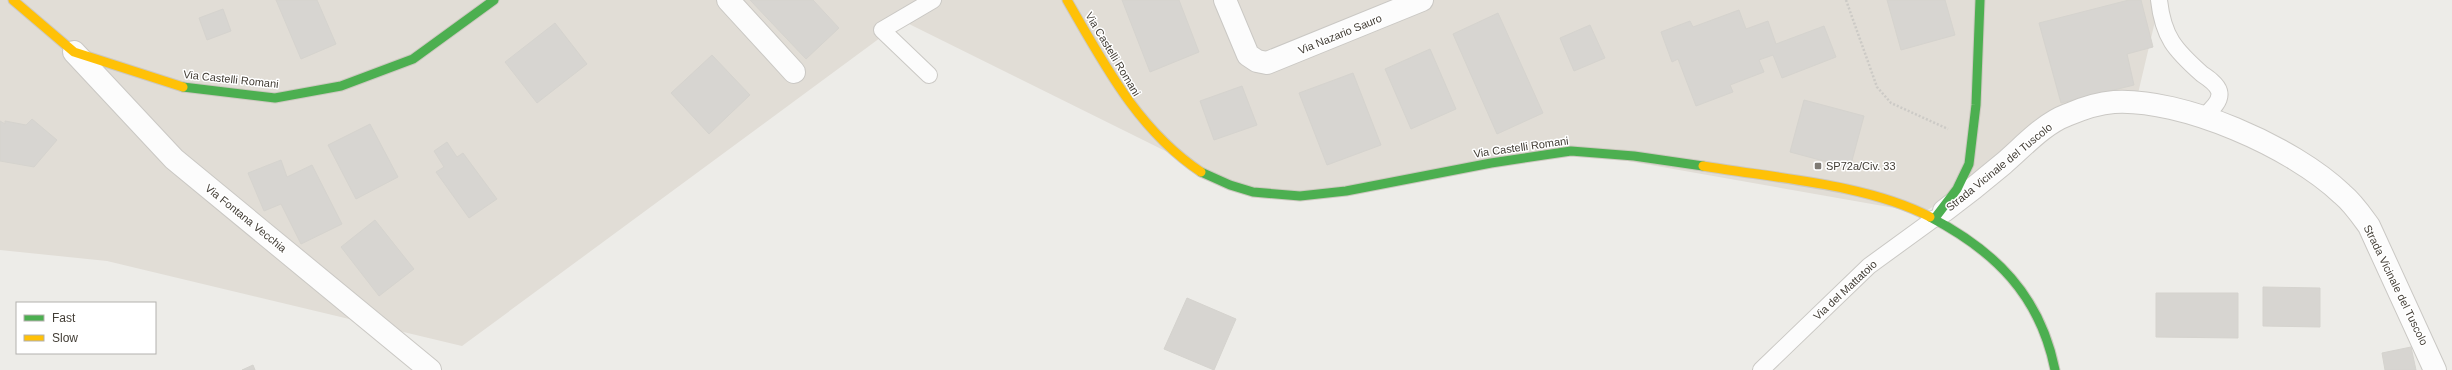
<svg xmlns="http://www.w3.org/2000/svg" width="2452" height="370" viewBox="0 0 2452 370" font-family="Helvetica,sans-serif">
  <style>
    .residential { fill: #e1ddd6 }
    .building { fill: #d7d5d1; stroke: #d5d3ce }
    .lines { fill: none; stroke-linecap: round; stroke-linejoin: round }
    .lane-casing { stroke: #cac8c4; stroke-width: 18 }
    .street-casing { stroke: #cac8c4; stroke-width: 24 }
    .fast-casing { stroke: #ccc8bf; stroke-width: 11 }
    .slow-casing { stroke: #ccc8bf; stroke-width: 11 }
    .path { stroke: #cccac6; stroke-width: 2.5; stroke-dasharray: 2 2; stroke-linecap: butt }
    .lane { stroke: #fcfcfc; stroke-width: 16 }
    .street { stroke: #fcfcfc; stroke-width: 22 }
    .fast { stroke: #4caf50; stroke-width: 9 }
    .slow { stroke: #ffc107; stroke-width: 9 }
    .poi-dot { fill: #7e7a74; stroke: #fff; stroke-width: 1.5 }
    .labels { text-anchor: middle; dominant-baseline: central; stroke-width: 3; stroke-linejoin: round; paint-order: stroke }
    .street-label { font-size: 11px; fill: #423d35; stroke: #fff }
    .poi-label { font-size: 11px; fill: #423d35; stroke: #fff; text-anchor: start }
  </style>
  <rect width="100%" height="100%" fill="#edece8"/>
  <path class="residential" d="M 0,0 L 2160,0 L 2136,102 L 2089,107 L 1923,213 L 1571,151 L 1314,196 L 1240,188 L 903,21 L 462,346 L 107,261 L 0,250 Z"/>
  <path class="building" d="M 276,0 L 317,0 L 336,44 L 301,59 Z
    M 750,0 L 813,0 L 839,28 L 806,59 Z
    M 1122,0 L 1179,0 L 1199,52 L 1150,72 Z
    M 1887,0 L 1945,0 L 1955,35 L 1901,50 Z
    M 2129,0 L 2141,0 L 2153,47 L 2127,54 L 2134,85 L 2061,103 L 2039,23 Z
    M 223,9 L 231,31 L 207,40 L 199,18 Z
    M 1739,10 L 1746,29 L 1768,21 L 1776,44 L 1824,26 L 1836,57 L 1782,78 L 1773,55 L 1759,60 L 1764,72 L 1730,85 L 1733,92 L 1696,106 L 1678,59 L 1672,62 L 1661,32 L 1690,21 L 1693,27 Z
    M 1498,13 L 1543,113 L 1497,134 L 1453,34 Z
    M 555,23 L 587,64 L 537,103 L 505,62 Z
    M 1590,25 L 1605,58 L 1574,71 L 1560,38 Z
    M 1430,49 L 1456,109 L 1411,129 L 1385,69 Z
    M 712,55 L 750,95 L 709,134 L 671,93 Z
    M 1353,73 L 1381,145 L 1327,165 L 1299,93 Z
    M 1242,86 L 1257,125 L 1214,140 L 1200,101 Z
    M 1804,100 L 1864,116 L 1850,168 L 1790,152 Z
    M 32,119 L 57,140 L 34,167 L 0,161 L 0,121 L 5,124 L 5,121 L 26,125 Z
    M 370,124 L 398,177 L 356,199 L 328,145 Z
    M 447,142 L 457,157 L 463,153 L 497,199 L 469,218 L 436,172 L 444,167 L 434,151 Z
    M 281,160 L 287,177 L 312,165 L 342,224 L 301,244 L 281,204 L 264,211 L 248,173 Z
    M 375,220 L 414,269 L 379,296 L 341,247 Z
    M 2263,287 L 2320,288 L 2320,327 L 2263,326 Z
    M 2156,293 L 2238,293 L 2238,338 L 2156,337 Z
    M 1187,298 L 1236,319 L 1214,370 L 1164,349 Z
    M 2411,347 L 2416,370 L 2385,370 L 2382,353 Z
    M 253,365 L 255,370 L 242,370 Z"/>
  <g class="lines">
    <defs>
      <path id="lane" d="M 2159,0 C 2163,37 2175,50 2202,74 C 2208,78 2217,84 2219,91 C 2222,101 2211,110 2204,116
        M 929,75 L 882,30 L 933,0
        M 1761,370 L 1869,266 L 1935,218"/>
      <path id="street" d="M 728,0 L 794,72
        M 1225,0 L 1248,55 L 1257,61 L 1267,63 L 1422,0
        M 74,52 L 174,159 L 430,370
        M 1944,211 C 1964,196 1984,180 2003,164 C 2023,147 2043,124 2067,115 C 2081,109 2099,103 2114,102 C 2182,98 2293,147 2342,194 C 2353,203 2361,215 2369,226 L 2435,370"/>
      <path id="fast" d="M 183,87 L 275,98 L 341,86 L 413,59 L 494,0
        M 1201,172 L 1230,185 L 1253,192 L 1300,196 L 1346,191 L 1491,163 L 1571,151 L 1634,156 L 1703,166
        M 1930,217 C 1995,251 2040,295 2055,370
        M 1935,218 L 1957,189 L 1969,164 L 1976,105 L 1980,0"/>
      <path id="slow" d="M 13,0 L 74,52 L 183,87
        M 1067,0 C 1104,64 1138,130 1201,172
        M 1703,166 C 1774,178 1867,184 1930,217"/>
    </defs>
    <use href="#lane" class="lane-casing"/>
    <use href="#street" class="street-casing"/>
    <use href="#fast" class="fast-casing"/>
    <use href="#slow" class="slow-casing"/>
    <path class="path" d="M 1846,0 L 1877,87 L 1891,103 L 1948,129"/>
    <use href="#lane" class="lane"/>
    <use href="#street" class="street"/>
    <use href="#fast" class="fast"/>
    <use href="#slow" class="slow"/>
  </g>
  <rect class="poi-dot" x="1814" y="162" width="8" height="8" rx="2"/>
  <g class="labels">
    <g class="street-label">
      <text transform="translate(1340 34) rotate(-22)">Via Nazario Sauro</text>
      <text transform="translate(1113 54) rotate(59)">Via Castelli Romani</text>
      <text transform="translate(231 79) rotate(6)">Via Castelli Romani</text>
      <text transform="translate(1521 147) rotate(-8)">Via Castelli Romani</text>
      <text transform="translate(1999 167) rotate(-39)">Strada Vicinale del Tuscolo</text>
      <text transform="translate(246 218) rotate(39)">Via Fontana Vecchia</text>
      <text transform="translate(2396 285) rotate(64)">Strada Vicinale del Tuscolo</text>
      <text transform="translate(1845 290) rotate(-43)">Via del Mattatoio</text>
    </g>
    <g class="poi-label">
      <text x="1826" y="166">SP72a/Civ. 33</text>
    </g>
  </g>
  <rect x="16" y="302" width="140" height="52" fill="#ffffff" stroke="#b3b1ae"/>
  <rect x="24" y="315" width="20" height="6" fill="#4caf50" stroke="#b3b1ae"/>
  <text x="52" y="322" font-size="12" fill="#423d35">Fast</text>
  <rect x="24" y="335" width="20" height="6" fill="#ffc107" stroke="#b3b1ae"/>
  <text x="52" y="342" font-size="12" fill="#423d35">Slow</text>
</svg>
